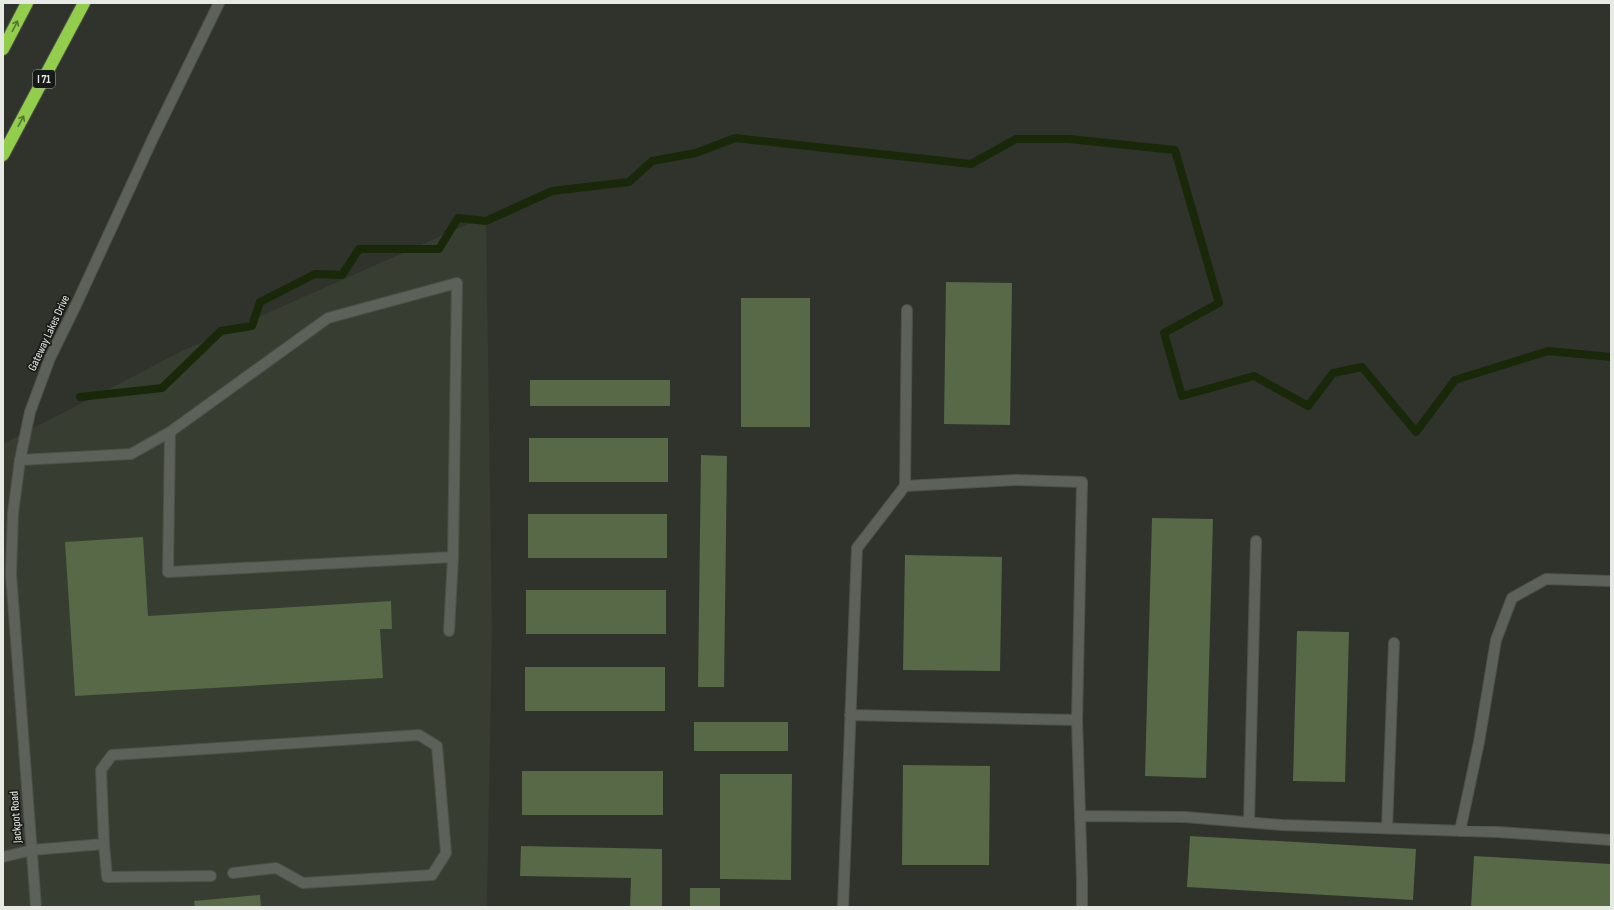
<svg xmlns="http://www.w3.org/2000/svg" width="1614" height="910" viewBox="0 0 1614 910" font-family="'Sofia Sans Condensed',sans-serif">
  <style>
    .built { fill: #373e31 }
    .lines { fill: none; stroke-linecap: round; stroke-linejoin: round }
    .stream { stroke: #192808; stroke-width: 8 }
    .building { fill: #576947 }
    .service-casing { stroke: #4d514a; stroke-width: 12 }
    .minor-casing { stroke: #4d514a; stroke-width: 12 }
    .motorway-casing { stroke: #4d514a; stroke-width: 14 }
    .service { stroke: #5c6159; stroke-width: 10 }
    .minor { stroke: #5c6159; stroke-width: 10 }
    .motorway { stroke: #92ce4c; stroke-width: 12 }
    .oneway { stroke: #557432 }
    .labels { text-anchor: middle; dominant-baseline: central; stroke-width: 3.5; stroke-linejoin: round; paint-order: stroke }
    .shield { fill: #181a17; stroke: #a8aba6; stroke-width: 1 }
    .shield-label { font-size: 11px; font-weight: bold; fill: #e6e9e4 }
    .street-label { font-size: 12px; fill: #e6e9e4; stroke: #181a17 }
  </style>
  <rect width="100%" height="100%" fill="#2f332c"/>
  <path class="built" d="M 486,216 L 492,629 L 487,907 L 3,907 L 3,444 L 182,351 Z"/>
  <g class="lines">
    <path class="stream" d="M 80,397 L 162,388 L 221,331 L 252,326 L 260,302 L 315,274 L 342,275 L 359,249 L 439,249 L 458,218 L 486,221 L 552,191 L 629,182 L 652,161 L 696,153 L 735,138 L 971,164 L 1016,139 L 1069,139 L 1175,150 L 1219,303 L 1164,333 L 1182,396 L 1254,376 L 1308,406 L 1333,373 L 1362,367 L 1416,432 L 1455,380 L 1548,351 L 1611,357"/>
  </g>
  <path class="building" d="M 946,282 L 1012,283 L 1010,425 L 944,424 Z
    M 741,298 L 810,298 L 810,427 L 741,427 Z
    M 530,380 L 670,380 L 670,406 L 530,406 Z
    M 529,438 L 668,438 L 668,482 L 529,482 Z
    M 701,455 L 727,456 L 724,687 L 698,687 Z
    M 528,514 L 667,514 L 667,558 L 528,558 Z
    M 1152,518 L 1213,519 L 1206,778 L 1145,776 Z
    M 143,537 L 148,616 L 391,601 L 392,629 L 380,629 L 383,678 L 75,696 L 65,542 Z
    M 905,555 L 1002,557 L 1000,671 L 903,670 Z
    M 526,590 L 666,590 L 666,634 L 526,634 Z
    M 1297,631 L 1349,632 L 1345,782 L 1293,781 Z
    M 525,667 L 665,667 L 665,711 L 525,711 Z
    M 694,722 L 788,722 L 788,751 L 694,751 Z
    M 903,765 L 990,766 L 989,865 L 902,865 Z
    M 522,771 L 663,771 L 663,815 L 522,815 Z
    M 720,774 L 792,774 L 791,880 L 720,879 Z
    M 1190,836 L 1416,849 L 1413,900 L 1187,887 Z
    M 521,846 L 662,849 L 662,907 L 630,907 L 631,878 L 520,876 Z
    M 1474,856 L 1611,864 L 1611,907 L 1471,907 Z
    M 690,888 L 720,888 L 720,907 L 690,907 Z
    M 260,895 L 261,907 L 195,907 L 194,901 Z"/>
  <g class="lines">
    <defs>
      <path id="service" d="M 20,460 L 131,454 L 170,432 L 328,318 L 457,283 L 453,557 L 168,572 L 170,432
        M 905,486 L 907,310
        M 449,631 L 453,557
        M 850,715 L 1077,720
        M 1080,816 L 1185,817 L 1282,825 L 1498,832 L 1611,840
        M 1249,822 L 1256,541
        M 1387,828 L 1394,643
        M 1460,831 L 1479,742 L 1496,640 L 1512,598 L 1546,579 L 1611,581
        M 104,844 L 107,877 L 211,876
        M 3,857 L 32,850 L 104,844 L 101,770 L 112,755 L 419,735 L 437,746 L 446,853 L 432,875 L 303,883 L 276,868 L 233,873
        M 843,907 L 857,548 L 905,486 L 1016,480 L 1082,482 L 1077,720 L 1082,879"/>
      <path id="minor" d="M 1082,879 L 1082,907
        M 36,907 L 11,574 L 13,513 L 20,460 L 30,412 L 50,358 L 76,305 L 153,138 L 219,3"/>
      <path id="motorway" d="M 3,49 L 27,3
        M 3,155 L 84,3"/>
    </defs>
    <use href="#service" class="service-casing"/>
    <use href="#minor" class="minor-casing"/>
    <use href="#motorway" class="motorway-casing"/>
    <use href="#service" class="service"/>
    <use href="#minor" class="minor"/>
    <use href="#motorway" class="motorway"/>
  </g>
  <defs><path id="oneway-shaft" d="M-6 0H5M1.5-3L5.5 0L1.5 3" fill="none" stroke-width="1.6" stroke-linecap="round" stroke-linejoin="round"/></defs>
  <g class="oneway">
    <use href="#oneway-shaft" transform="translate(15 26) rotate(-63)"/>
    <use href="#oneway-shaft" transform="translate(21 121) rotate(-62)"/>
  </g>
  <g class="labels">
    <rect class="shield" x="33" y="70" width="22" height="18" rx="3"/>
    <g class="shield-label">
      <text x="44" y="79">I 71</text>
    </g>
    <g class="street-label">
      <text transform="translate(49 333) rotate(-65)">Gateway Lakes Drive</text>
      <text transform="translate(16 817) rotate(-94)">Jackpot Road</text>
    </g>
  </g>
  <rect width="1614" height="910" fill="none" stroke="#e6e9e4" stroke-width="8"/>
</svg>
